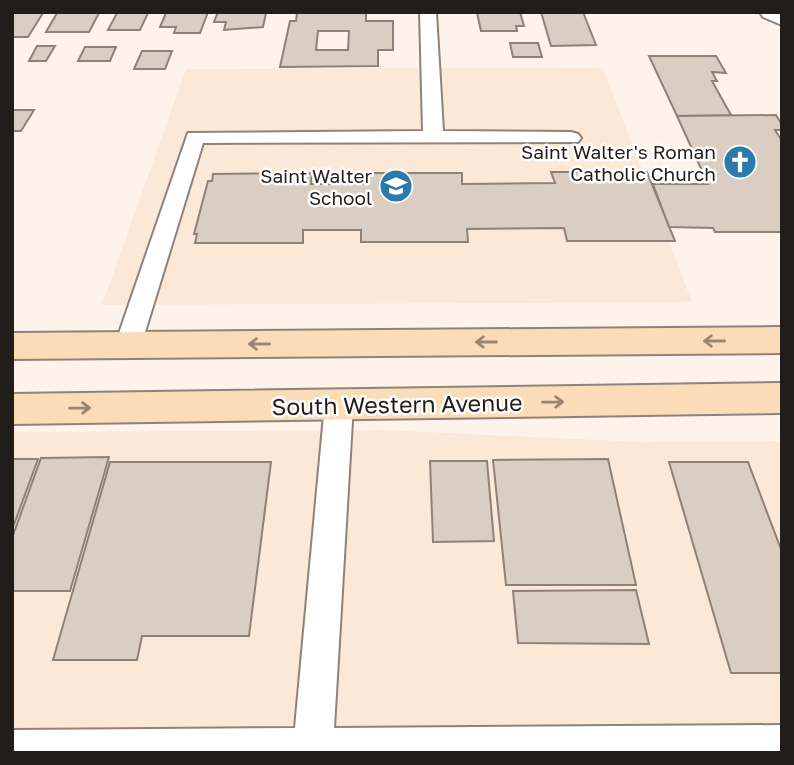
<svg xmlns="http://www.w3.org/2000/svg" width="794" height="765" viewBox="0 0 794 765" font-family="'Golos Text',sans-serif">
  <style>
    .built { fill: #fce8d7 }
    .building { fill: #dacdc2; stroke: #8e8278; stroke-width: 2; fill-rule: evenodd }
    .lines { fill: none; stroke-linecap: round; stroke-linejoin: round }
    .lane-casing { stroke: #8f8379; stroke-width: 4 }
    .street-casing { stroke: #8f8379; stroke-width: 4 }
    .secondary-casing { stroke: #8f8379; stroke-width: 4 }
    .lane { fill: #fff; fill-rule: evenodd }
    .street { fill: #fff; fill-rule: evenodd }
    .secondary { fill: #fadcb8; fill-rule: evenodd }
    .oneway { stroke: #998670 }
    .labels { text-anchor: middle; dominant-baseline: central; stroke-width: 5; stroke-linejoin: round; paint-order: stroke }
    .far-poi-label { font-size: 19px; fill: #221d19; stroke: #fff; text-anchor: end }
    .street-label { font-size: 23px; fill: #221d19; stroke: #fff }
  </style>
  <rect width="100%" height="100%" fill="#fef3ea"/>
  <path class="built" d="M 603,68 L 692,302 L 102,305 L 186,69 Z
    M 385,430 L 640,442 L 782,441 L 782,733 L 12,737 L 12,432 Z"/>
  <path class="building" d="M 208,12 L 200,33 L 174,33 L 176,27 L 160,27 L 166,13 Z
    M 218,12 L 233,13 L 266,13 L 263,27 L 224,30 L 226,22 L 214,22 Z
    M 520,12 L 524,26 L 516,26 L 517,31 L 481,31 L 477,13 Z
    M 541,12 L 583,12 L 596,45 L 551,46 Z
    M 12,13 L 43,13 L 28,37 L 12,37 Z
    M 57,13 L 99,13 L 89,32 L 46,32 Z
    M 117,13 L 148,13 L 140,30 L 108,30 Z
    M 297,13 L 366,13 L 366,21 L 393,21 L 393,50 L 378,50 L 378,66 L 280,67 L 290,21 L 296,21 ZM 318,31 L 349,31 L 348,50 L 316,50 Z
    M 510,43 L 538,43 L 542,57 L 513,57 Z
    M 37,46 L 55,46 L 46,61 L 29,61 Z
    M 85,47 L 116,47 L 110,61 L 78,61 Z
    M 142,51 L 172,51 L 165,69 L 134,69 Z
    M 649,56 L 716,56 L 726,73 L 712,72 L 717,81 L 712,81 L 731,115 L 677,116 Z
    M 12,110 L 34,110 L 21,131 L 12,131 Z
    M 776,115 L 782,125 L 782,130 L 775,130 L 782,141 L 782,232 L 715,232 L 713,228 L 669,227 L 653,184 L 708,184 L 677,116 Z
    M 551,172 L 647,172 L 675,241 L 567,241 L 564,228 L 467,229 L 468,242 L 361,242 L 361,230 L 303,230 L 303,243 L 195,243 L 197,234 L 194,234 L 208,181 L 212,181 L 213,174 L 312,173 L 311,184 L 364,184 L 364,173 L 462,173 L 462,184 L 555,183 Z
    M 109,457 L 70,591 L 12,591 L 12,538 L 41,458 Z
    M 12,459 L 38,459 L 12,530 Z
    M 608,459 L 636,585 L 506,585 L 493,460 Z
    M 430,461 L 487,461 L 494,541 L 433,542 Z
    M 110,462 L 271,462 L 249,636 L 142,636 L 137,660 L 53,660 Z
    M 669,462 L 748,462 L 782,552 L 782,673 L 731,673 Z
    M 636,590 L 649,644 L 518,643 L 513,591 Z"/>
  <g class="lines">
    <defs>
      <path id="lane" d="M 420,12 L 436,12 L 443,131 L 571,132 L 578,134 L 581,138 L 578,142 L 203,143 L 141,345 L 137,352 L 128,354 L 119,352 L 115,345 L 188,133 L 423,131 Z
        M 339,393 L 349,396 L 353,404 L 334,728 L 782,725 L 782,753 L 12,753 L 12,730 L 295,728 L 325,404 L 329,396 Z"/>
      <path id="street" d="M 760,12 L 782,12 L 782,25 L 763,17 Z"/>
      <path id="secondary" d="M 782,327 L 782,353 L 12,359 L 12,333 Z
        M 782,383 L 782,413 L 12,424 L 12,394 Z"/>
    </defs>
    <use href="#lane" class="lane-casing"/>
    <use href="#street" class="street-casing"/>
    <use href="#secondary" class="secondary-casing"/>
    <use href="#lane" class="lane"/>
    <use href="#street" class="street"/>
    <use href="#secondary" class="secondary"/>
  </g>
  <defs><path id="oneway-shaft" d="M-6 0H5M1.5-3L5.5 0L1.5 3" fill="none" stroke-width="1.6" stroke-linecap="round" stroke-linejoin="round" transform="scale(1.75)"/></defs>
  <g class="oneway">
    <use href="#oneway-shaft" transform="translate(714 341) rotate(180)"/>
    <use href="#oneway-shaft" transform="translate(486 342) rotate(180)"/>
    <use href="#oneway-shaft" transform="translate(259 344) rotate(180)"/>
    <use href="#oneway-shaft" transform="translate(553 402) rotate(-1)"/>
    <use href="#oneway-shaft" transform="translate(80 408) rotate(-1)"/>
  </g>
  <defs>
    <symbol id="church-disc" viewBox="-11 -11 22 22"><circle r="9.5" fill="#2c79ab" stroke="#fff"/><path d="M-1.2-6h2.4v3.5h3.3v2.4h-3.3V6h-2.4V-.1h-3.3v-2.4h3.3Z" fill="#fff"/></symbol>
    <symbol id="school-disc" viewBox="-11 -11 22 22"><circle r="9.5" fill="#2c79ab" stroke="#fff"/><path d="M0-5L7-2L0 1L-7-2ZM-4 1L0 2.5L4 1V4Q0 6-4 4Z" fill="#fff"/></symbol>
  </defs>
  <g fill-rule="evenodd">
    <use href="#church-disc" x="721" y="143" width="38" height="38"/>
    <use href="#school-disc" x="377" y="167" width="38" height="38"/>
  </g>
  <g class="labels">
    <g class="far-poi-label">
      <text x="716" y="151">Saint Walter's Roman<tspan x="716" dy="22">Catholic Church</tspan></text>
      <text x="372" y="175">Saint Walter<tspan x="372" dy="22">School</tspan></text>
    </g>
    <g class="street-label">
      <text transform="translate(397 404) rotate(-1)">South Western Avenue</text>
    </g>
  </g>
  <rect width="794" height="765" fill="none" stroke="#221d19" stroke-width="28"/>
</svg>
